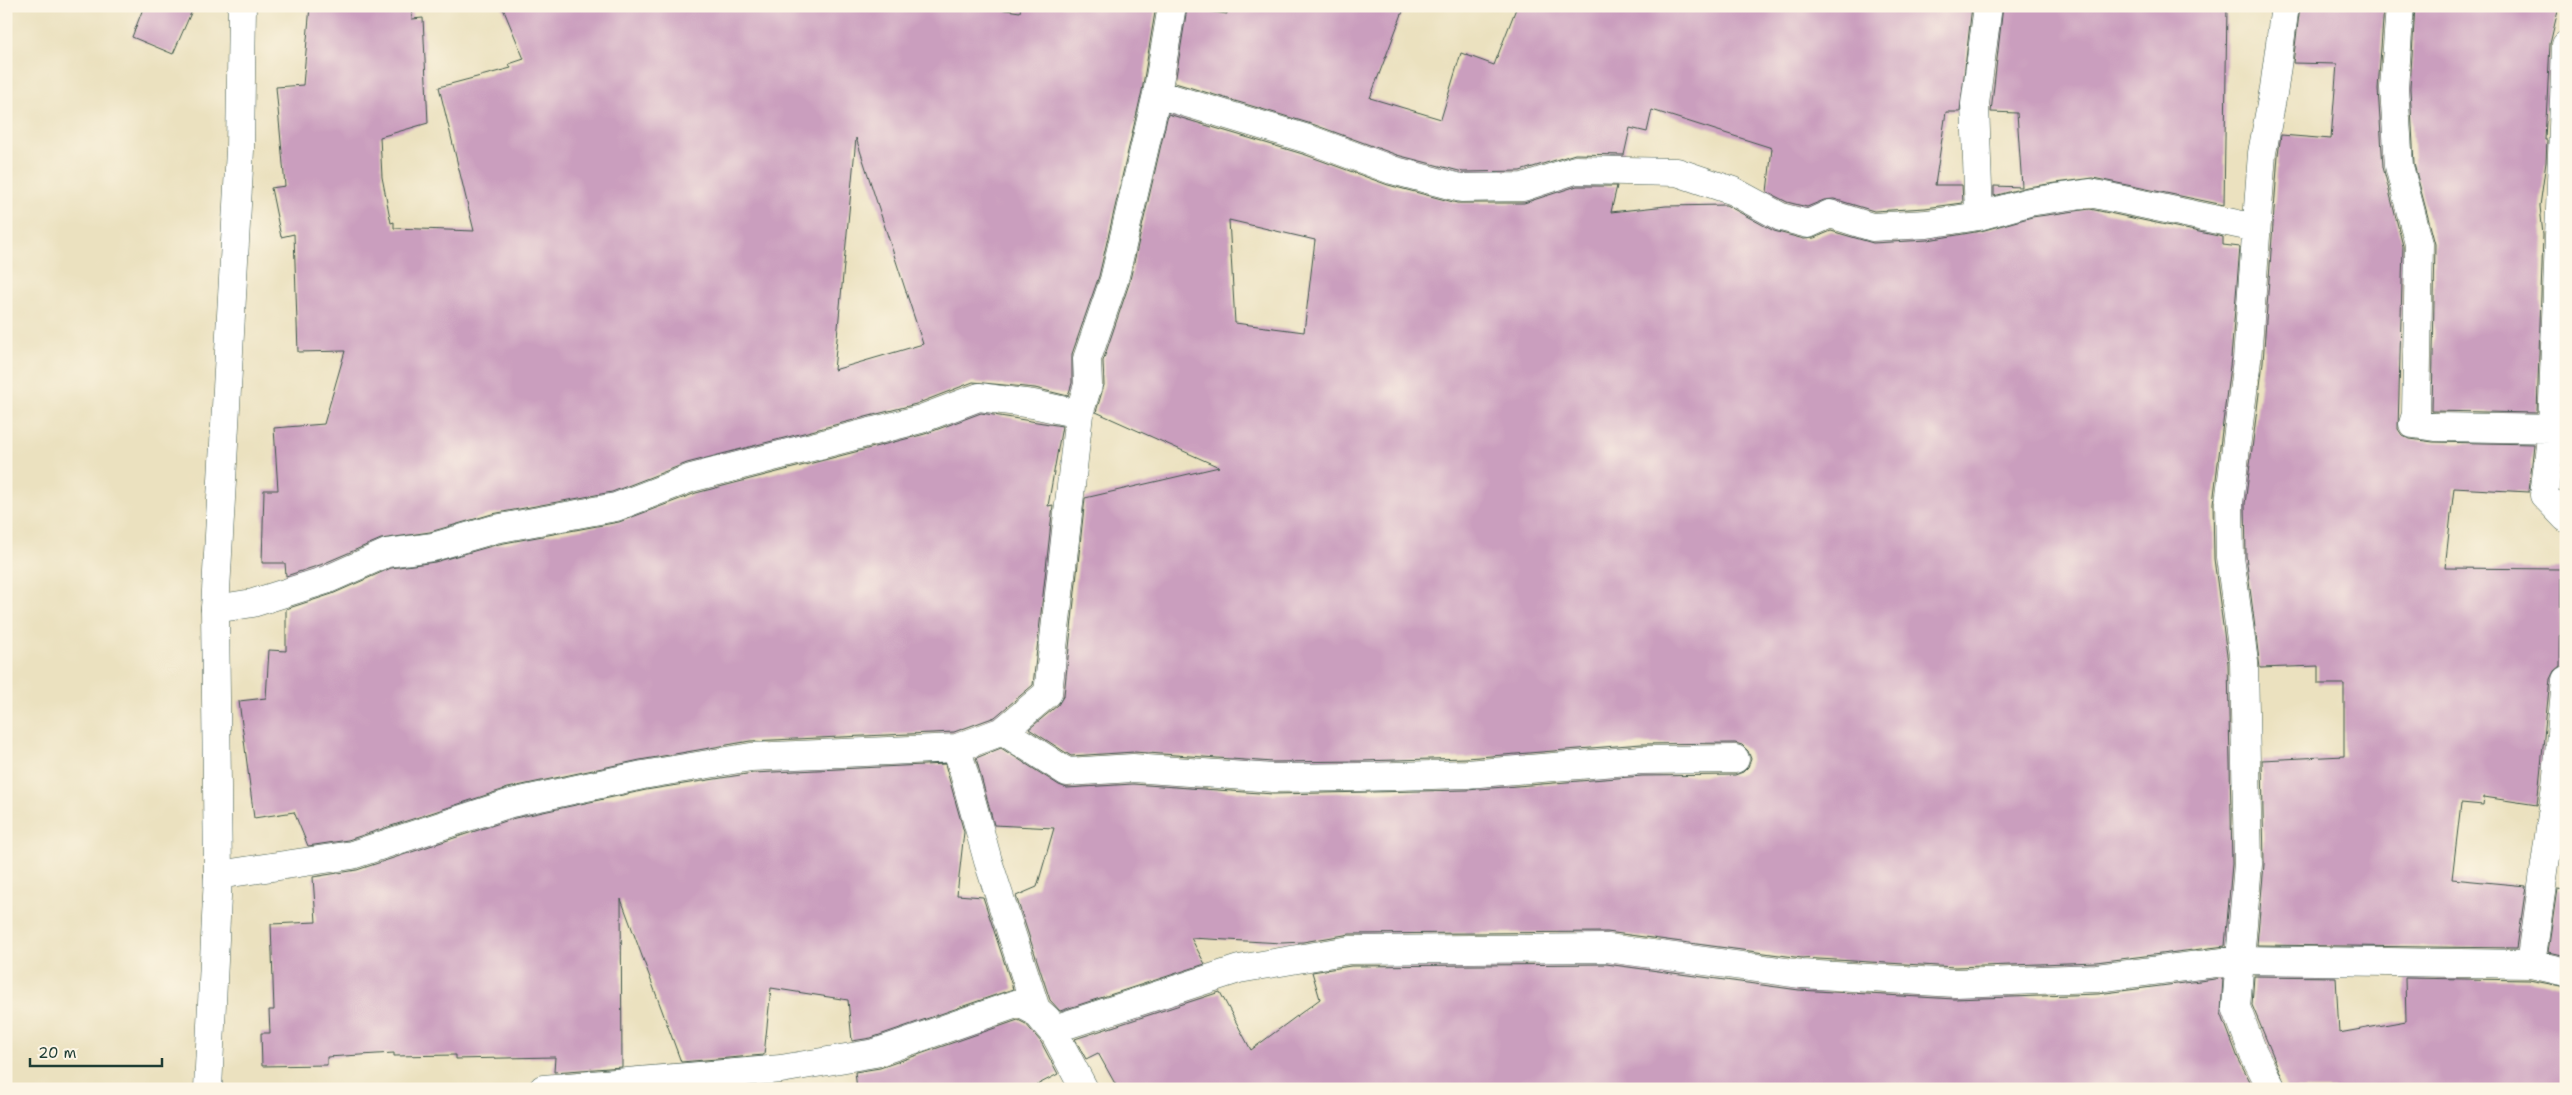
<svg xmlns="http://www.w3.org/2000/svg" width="2572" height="1095" viewBox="0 0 2572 1095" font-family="'Shantell Sans',sans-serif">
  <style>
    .building { fill: #ca9ebe; fill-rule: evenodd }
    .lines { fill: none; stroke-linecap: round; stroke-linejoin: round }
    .minor-casing { stroke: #3e5649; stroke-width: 29 }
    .tertiary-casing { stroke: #3e5649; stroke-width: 29 }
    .minor { stroke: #fff; stroke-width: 28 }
    .tertiary { stroke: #fff; stroke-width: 28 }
  </style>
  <rect width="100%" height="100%" fill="#fcf5e5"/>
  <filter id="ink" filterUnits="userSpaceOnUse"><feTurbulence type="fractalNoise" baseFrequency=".02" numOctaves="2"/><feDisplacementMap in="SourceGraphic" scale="10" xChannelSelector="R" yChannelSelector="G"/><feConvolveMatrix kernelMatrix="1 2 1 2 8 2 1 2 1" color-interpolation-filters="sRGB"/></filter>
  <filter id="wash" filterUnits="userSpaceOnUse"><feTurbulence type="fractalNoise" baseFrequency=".0096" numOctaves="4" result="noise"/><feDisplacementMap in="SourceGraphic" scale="20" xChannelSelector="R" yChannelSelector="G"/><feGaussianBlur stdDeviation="1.12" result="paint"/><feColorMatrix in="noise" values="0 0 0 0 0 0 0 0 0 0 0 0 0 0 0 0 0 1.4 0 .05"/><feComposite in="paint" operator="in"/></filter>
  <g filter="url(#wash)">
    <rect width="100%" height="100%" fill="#ebe1bf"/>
    <g id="blocks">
      <path class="building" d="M 144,6 L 194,6 L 173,54 L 132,37 Z
        M 310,6 L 413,6 L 412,19 L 423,18 L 428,123 L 380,137 L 382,177 L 391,223 L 394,222 L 394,228 L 474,231 L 439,87 L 511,68 L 509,64 L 524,59 L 502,6 L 978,6 L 1020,12 L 1021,6 L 1156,6 L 1142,91 L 1099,276 L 1072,354 L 1072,383 L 1068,396 L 1035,388 L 973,382 L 916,404 L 687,463 L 612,492 L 492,514 L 430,532 L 381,539 L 320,565 L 286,576 L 285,563 L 262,563 L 264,490 L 278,490 L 274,428 L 324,424 L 345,351 L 298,352 L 294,234 L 281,237 L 271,188 L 285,186 L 276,87 L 303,85 ZM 856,138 L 923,344 L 834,370 Z
        M 1226,6 L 1405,6 L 1370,98 L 1441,119 L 1461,53 L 1494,65 L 1517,6 L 1972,6 L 1960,112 L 1946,112 L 1935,185 L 1962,185 L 1963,203 L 1925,208 L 1874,211 L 1834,199 L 1824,200 L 1807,207 L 1787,202 L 1767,192 L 1772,148 L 1652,110 L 1647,132 L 1630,128 L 1624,155 L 1575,154 L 1520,171 L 1463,172 L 1397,155 L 1315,125 L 1175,83 L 1187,8 L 1227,14 Z
        M 2003,6 L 2227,6 L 2224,205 L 2093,178 L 2027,187 L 1994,196 L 1994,186 L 2022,187 L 2017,113 L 1991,112 Z
        M 2300,6 L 2384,6 L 2378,89 L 2383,167 L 2403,246 L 2398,429 L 2402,435 L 2410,439 L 2433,442 L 2534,444 L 2529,492 L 2454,488 L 2445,568 L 2561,569 L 2560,666 L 2554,671 L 2550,679 L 2537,805 L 2484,797 L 2483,805 L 2461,803 L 2452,879 L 2526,886 L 2517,948 L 2257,945 L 2264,864 L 2262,760 L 2344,756 L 2344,684 L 2318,684 L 2318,666 L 2260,668 L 2246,556 L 2245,504 L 2263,362 L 2278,155 L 2281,135 L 2331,139 L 2337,64 L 2293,63 Z
        M 2415,6 L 2559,6 L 2550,44 L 2545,140 L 2547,140 L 2546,162 L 2540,206 L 2543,235 L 2537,413 L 2432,411 L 2435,244 L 2414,164 L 2410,88 Z
        M 1168,114 L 1306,155 L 1388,185 L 1457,203 L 1524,203 L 1577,186 L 1617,186 L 1611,212 L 1666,206 L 1726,205 L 1774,231 L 1804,239 L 1814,238 L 1831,231 L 1873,243 L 1928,240 L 1981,231 L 2032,217 L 2090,209 L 2223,237 L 2223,245 L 2240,247 L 2231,358 L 2213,503 L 2214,559 L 2228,663 L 2232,864 L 2225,946 L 2096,962 L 1955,967 L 1802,958 L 1607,932 L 1350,934 L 1303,942 L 1282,943 L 1191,938 L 1205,964 L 1060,1011 L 1050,1000 L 1016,896 L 1037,887 L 1054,828 L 994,825 L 976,758 L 1001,748 L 1059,785 L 1067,788 L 1133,784 L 1273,794 L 1467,790 L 1642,776 L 1735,775 L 1743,772 L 1748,767 L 1751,759 L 1748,751 L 1742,745 L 1735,743 L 1641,744 L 1466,758 L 1361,761 L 1273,762 L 1134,752 L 1071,756 L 1029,729 L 1058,705 L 1064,695 L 1085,498 L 1219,467 L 1096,412 L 1104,385 L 1103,361 L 1129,284 ZM 1229,220 L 1315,240 L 1304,332 L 1235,323 Z
        M 981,413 L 1062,426 L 1048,506 L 1053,505 L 1033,685 L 995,717 L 954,732 L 750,741 L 640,760 L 508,788 L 348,840 L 308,846 L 294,812 L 254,818 L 239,701 L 266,698 L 269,650 L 286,651 L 286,609 L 332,594 L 391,568 L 435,562 L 499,544 L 619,522 L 696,493 L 925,434 Z
        M 2566,445 L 2566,487 L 2561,487 Z
        M 945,764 L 964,832 L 957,895 L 983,897 L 1013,989 L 871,1038 L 852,1041 L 848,1000 L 771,988 L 764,1055 L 681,1062 L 621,899 L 622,1067 L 554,1072 L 555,1057 L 456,1059 L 456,1055 L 394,1056 L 394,1053 L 327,1057 L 327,1065 L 262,1066 L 261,1033 L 270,1033 L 269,1010 L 274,1010 L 271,924 L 316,922 L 313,877 L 357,870 L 515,818 L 646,790 L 753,773 Z
        M 2557,889 L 2566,890 L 2566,956 L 2548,952 Z
        M 1606,964 L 1799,990 L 1954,999 L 2098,994 L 2223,978 L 2221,1013 L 2238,1058 L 2254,1089 L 1118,1089 L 1098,1053 L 1086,1059 L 1075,1039 L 1220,992 L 1251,1050 L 1320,999 L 1312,972 L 1351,966 Z
        M 2254,976 L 2336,977 L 2339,1033 L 2406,1021 L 2405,978 L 2529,980 L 2566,987 L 2566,1089 L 2287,1089 L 2252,1005 Z
        M 1018,1020 L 1026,1024 L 1041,1042 L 1058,1074 L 1029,1089 L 857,1089 L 855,1072 L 880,1068 Z"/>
    </g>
  </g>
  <g filter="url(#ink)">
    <use href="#blocks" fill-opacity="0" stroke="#3e5649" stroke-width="1"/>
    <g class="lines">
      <defs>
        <path id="minor" d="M 2400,6 L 2394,88 L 2399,166 L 2419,244 L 2416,414 L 2413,424 L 2435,427 L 2566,429
          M 2566,45 L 2552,429 L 2544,495 L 2566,518
          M 1157,94 L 1311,140 L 1392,170 L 1461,188 L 1523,187 L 1575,170 L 1677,172 L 1733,191 L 1781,217 L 1808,224 L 1830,214 L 1872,227 L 1927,224 L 1979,216 L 2029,202 L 2090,193 L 2256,228
          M 1979,216 L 1975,104 L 1988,6
          M 215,609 L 253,603 L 326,580 L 387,553 L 433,547 L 495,529 L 616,507 L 691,478 L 921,419 L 979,397 L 1033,404 L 1079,414
          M 1003,731 L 1048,693 L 1079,414 L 1088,385 L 1087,359 L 1114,280 L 1157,94 L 1172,6
          M 957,748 L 988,861 L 1036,1009 L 1047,1019 L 1084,1089
          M 218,875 L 352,855 L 511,803 L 643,775 L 751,757 L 957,748 L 1003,731 L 1067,772 L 1133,768 L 1273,778 L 1361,777 L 1467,774 L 1641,760 L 1735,759
          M 2531,964 L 2556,786 L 2566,680
          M 543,1089 L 781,1069 L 875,1053 L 1019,1003 L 1036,1012 L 1051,1030 L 1239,969 L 1350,950 L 1607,948 L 1801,974 L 1955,983 L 2097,978 L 2239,960 L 2531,964 L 2566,972
          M 2272,1089 L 2253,1052 L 2236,1007 L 2248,864 L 2244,662 L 2230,557 L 2229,503 L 2247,360 L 2262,153 L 2274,88 L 2285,6"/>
        <path id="tertiary" d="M 208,1089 L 218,875 L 215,609 L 240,150 L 242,6"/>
      </defs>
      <use href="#minor" class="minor-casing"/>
      <use href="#tertiary" class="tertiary-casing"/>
      <use href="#minor" class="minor"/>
      <use href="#tertiary" class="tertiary"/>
    </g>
  </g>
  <rect width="2572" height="1095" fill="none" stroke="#fcf5e5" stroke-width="25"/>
  <path d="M30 1058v8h132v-8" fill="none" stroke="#1f3d34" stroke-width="2.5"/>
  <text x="38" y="1058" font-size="15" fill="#1f3d34" stroke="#fcf5e5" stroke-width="4" paint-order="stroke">20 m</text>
</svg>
